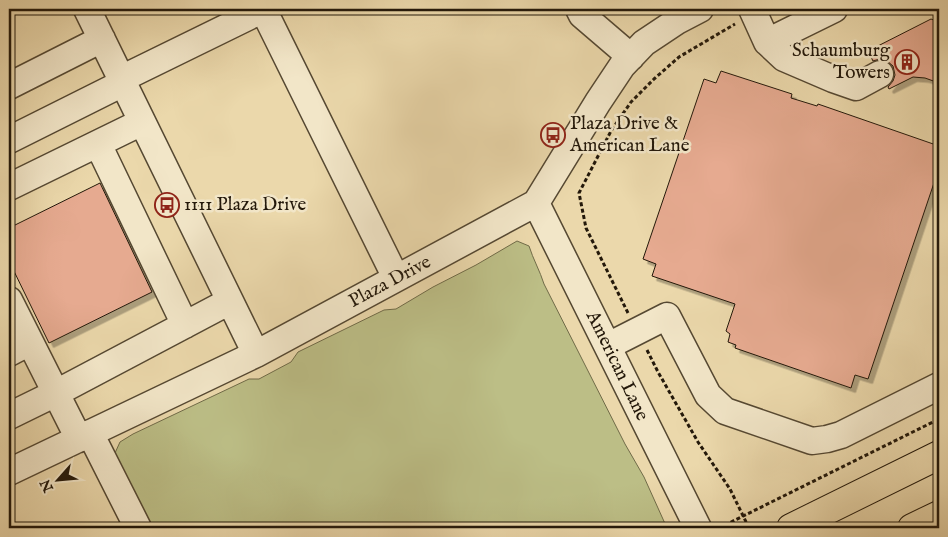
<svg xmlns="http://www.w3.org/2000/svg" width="948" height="537" viewBox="0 0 948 537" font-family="'IM FELL English',serif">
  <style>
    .green { fill: #bcbe86; stroke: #706b48 }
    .building { fill: #e6aa90; stroke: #23180a; filter: url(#shadow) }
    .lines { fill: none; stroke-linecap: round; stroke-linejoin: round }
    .minor-casing { stroke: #554832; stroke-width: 29 }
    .major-casing { stroke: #23180a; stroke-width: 30 }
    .path { stroke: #23180a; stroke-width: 3; stroke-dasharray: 4 2.5; stroke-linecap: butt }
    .minor { stroke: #f2e6c8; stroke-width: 26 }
    .major { stroke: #ebd8ab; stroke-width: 28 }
    .labels { text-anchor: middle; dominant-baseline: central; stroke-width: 5; stroke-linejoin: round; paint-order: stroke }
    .poi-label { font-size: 19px; fill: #23180a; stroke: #f2e6c8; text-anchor: start }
    .street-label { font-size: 19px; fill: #23180a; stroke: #f2e6c8 }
  </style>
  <defs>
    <filter id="shadow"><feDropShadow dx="4.5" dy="4.5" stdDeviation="0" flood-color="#0004"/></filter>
  </defs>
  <rect width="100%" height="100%" fill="#ebd8ab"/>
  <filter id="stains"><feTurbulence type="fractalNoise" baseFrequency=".004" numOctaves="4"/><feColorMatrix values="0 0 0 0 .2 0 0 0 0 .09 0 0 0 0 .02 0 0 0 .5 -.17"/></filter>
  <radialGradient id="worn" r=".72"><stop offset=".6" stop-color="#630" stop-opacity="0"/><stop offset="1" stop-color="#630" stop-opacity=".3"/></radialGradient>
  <path class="green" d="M 517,241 L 529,246 C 533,259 540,271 544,284 L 625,444 L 644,477 L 667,528 L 150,528 L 119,464 L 115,453 L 120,442 L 133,434 L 249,379 L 259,379 L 291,362 L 298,352 L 384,310 L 396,309 L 433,287 L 476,265 Z"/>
  <path class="building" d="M 931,19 L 939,22 L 939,83 L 925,78 L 913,77 L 889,89 L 888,87 L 893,81 L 895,75 L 893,66 L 887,61 L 880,59 L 873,61 L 868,51 Z
    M 721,71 L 792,94 L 791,98 L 817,106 L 818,104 L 939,146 L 939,168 L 868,379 L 855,375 L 851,388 L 735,348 L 736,345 L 728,342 L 730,334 L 726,331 L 735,304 L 652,276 L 656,264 L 643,259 L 704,79 L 716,83 Z
    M 100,183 L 152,292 L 49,343 L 9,261 L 9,228 Z"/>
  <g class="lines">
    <defs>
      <path id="minor" d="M 87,9 L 256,354
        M 263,9 L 396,278
        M 579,9 L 582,15 L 631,57
        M 752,9 L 767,42 L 834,9
        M 767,42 L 784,58 L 833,79 L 856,87 L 880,74
        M 121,79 L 264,9
        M 9,86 L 102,39
        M 9,140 L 123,83
        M 98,144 L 185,325
        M 9,187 L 142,122
        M 536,203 L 698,528
        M 9,300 L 79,439
        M 608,346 L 667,316 L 708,395 L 725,411 L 812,441 L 827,439 L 841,435 L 939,386
        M 9,353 L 30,342
        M 9,416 L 56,393 L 230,301
        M 90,433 L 138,528
        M 9,472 L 256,354 L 536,203 L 598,102 L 622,66 L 644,43 L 677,21 L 700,9"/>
      <path id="major" d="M 791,528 L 939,455
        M 912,528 L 939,515"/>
    </defs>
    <use href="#minor" class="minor-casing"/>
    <use href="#major" class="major-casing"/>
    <path class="path" d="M 628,313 L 586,228 L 579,193 L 611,131 L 631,102 L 654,79 L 679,57 L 735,24
      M 647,350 L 658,372 L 698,442 L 730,489 L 749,528
      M 719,528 L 939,419"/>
    <use href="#minor" class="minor"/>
    <use href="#major" class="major"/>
  </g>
  <defs>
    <symbol id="building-ring" viewBox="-11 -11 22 22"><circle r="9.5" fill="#f2e6c8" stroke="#8f2418" stroke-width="1.5"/><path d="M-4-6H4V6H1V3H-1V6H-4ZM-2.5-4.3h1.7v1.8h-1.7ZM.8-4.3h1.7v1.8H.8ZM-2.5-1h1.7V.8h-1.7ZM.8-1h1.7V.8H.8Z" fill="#8f2418"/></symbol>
    <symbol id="bus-ring" viewBox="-11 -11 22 22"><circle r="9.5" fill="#f2e6c8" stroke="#8f2418" stroke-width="1.5"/><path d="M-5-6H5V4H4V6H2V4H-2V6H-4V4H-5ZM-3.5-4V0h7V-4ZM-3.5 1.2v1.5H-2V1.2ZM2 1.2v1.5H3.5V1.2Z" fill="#8f2418"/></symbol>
  </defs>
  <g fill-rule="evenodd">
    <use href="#building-ring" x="893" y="48" width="28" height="28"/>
    <use href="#bus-ring" x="539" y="121" width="28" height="28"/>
    <use href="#bus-ring" x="153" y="191" width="28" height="28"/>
  </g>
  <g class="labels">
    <g class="poi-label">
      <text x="890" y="51" text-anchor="end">Schaumburg<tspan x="890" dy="22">Towers</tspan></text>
      <text x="570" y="124">Plaza Drive &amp;<tspan x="570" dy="22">American Lane</tspan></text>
      <text x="184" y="205">1111 Plaza Drive</text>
    </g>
    <g class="street-label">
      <text transform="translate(390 282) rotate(-28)">Plaza Drive</text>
      <text transform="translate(617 366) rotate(64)">American Lane</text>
    </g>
  </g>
  <rect width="948" height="537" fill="none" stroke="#ebd8ab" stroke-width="30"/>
  <rect x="10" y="10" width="928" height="517" fill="none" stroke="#23180a" stroke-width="2.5"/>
  <rect x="15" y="15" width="918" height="507" fill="none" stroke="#23180a"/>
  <g transform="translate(58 480) rotate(243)" stroke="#f2e6c8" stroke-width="4" paint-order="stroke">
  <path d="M0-4L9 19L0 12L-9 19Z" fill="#23180a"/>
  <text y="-8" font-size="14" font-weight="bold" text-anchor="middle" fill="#23180a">N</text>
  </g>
  <rect width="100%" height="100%" filter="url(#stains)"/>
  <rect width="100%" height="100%" fill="url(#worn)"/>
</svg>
